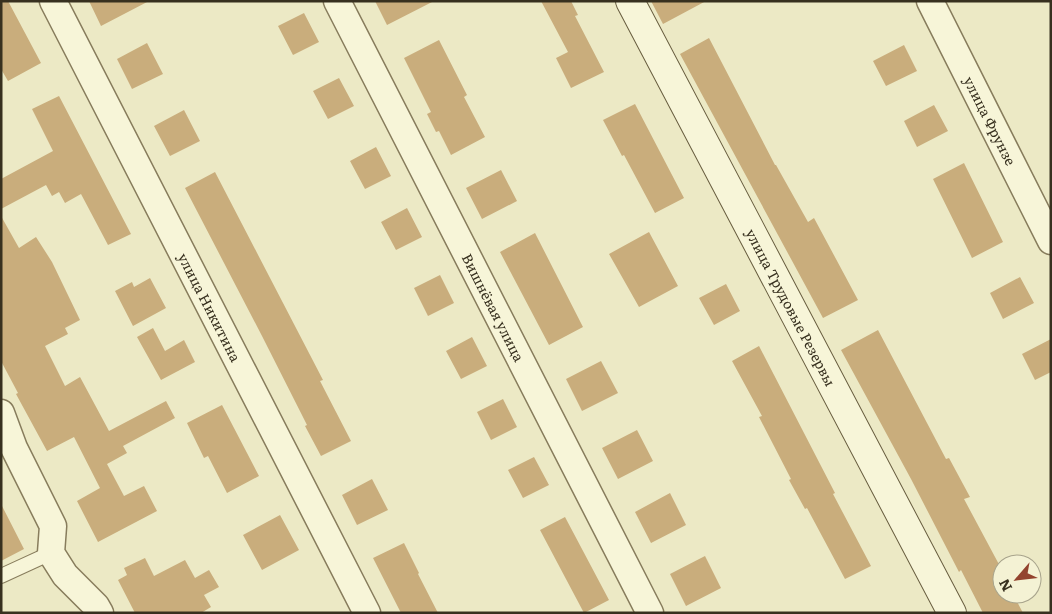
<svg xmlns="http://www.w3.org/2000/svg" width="1052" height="614" viewBox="0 0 1052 614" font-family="Literata,serif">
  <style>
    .building { fill: #c9ad7c }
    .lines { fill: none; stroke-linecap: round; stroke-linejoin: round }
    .service-casing { stroke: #877c5c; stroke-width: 16 }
    .minor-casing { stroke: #877c5c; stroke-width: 29 }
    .secondary-casing { stroke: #685d3f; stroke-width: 30 }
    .service { stroke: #f7f5d8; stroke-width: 14 }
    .minor { stroke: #f7f5d8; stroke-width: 26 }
    .secondary { stroke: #f7f5d8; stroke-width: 28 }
    .labels { text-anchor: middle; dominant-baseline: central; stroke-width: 4.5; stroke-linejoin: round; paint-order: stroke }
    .street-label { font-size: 14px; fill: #37301f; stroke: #f4f2d4 }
  </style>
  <rect width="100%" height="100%" fill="#ece9c5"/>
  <path class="building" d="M 1,1 L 8,1 L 41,63 L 8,81 L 1,69 Z
    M 89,1 L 149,1 L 101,26 Z
    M 375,1 L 434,1 L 387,25 Z
    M 541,1 L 571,1 L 578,15 L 575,16 L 604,72 L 571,88 L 556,58 L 568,52 Z
    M 651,1 L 706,1 L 663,24 Z
    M 304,13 L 319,42 L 293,55 L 278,26 Z
    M 709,38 L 775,165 L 776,165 L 808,222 L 814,218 L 858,300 L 823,318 L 680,54 Z
    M 439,40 L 467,95 L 464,97 L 485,137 L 451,155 L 439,131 L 436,132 L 427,114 L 431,112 L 404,58 Z
    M 147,43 L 163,74 L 132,89 L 117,59 Z
    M 904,45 L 917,71 L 886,86 L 873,61 Z
    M 339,78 L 354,106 L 328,119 L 313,91 Z
    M 59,96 L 131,234 L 108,245 L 81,194 L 65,203 L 59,192 L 52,196 L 46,185 L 1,209 L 1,179 L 53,151 L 32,109 Z
    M 635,104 L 684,198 L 655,213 L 624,155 L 622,156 L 603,120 Z
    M 934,105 L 948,131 L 917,147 L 904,121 Z
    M 184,110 L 200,141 L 170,156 L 154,126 Z
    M 376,147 L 391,176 L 365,189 L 350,161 Z
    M 964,163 L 1003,242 L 972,258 L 933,179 Z
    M 501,170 L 517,201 L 482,219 L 466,188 Z
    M 215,172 L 323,380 L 320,381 L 351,441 L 321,456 L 305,426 L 307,425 L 262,336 L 185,188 Z
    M 407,208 L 422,237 L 396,250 L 381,222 Z
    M 1,216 L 19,248 L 36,237 L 52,262 L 80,320 L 65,328 L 68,334 L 45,346 L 65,386 L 80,377 L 109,431 L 166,401 L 175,418 L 123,446 L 127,453 L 107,464 L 124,496 L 144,486 L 157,511 L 98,542 L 77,501 L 100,488 L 74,437 L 47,451 L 16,394 L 18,393 L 1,361 Z
    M 649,232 L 678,286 L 639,307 L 609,254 Z
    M 535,233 L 583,327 L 549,345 L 500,252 Z
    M 440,275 L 454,303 L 428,316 L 414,288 Z
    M 1020,277 L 1034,303 L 1003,319 L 990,293 Z
    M 150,278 L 166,308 L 133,326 L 115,291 L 132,282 L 134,287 Z
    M 726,284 L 740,311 L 714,325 L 699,298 Z
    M 153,328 L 165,351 L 184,340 L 195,362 L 161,380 L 137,337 Z
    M 878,330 L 946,459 L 949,458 L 970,497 L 964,499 L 1002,570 L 1002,594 L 1013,594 L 1023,613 L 983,613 L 961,570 L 959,572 L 911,479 L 841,350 Z
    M 472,337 L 487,366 L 461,379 L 446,351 Z
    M 1051,339 L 1051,372 L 1035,380 L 1022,354 Z
    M 759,346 L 835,493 L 833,494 L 871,566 L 845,579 L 807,508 L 805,509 L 789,480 L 791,479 L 759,417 L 762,416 L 732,361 Z
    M 601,361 L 618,393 L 582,411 L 566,379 Z
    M 503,399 L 517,427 L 491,440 L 477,412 Z
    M 222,405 L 259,476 L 227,493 L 208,456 L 204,458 L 187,423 Z
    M 637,430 L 653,461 L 618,479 L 602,448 Z
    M 534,457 L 549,485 L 523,498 L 508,470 Z
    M 372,479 L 388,510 L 357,525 L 342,495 Z
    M 670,493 L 686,525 L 651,543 L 635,512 Z
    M 1,504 L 24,549 L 1,561 Z
    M 280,515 L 299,550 L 262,570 L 243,535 Z
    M 565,517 L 609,600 L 584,613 L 540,530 Z
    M 404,543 L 419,573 L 418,574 L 438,613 L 401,613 L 373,558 Z
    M 705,556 L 721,588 L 686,606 L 670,574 Z
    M 145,558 L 154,576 L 185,560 L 195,578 L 209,570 L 219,587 L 204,595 L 211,607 L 201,613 L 135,613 L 118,580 L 127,575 L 124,568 Z"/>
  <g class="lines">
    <defs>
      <path id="service" d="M 1,576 L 51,553"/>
      <g id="minor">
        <path id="s1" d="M 53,1 L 367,613"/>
        <path id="s2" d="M 337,1 L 650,613"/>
        <path id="s3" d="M 930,1 L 1051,241"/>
        <path d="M 1,413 L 14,448 L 53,526 L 51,553 L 65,575 L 96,606 L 100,613"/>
      </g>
      <g id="secondary">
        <path id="s4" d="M 630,1 L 952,613"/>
      </g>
    </defs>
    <use href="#service" class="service-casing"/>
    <use href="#minor" class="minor-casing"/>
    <use href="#secondary" class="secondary-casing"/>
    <use href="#service" class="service"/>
    <use href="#minor" class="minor"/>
    <use href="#secondary" class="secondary"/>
  </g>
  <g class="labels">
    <g class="street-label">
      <text stroke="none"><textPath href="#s3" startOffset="134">улица Фрунзе</textPath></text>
      <text stroke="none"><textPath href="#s1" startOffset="344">улица Никитина</textPath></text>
      <text stroke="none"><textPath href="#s2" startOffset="344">Вишнёвая улица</textPath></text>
      <text stroke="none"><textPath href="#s4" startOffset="346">улица Трудовые Резервы</textPath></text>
    </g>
  </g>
  <rect width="1052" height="614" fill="none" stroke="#37301f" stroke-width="5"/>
  <g transform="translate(1017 579) rotate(242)"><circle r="24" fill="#f4f2d4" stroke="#a8a48c"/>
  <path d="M0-4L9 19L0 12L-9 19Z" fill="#93432e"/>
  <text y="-8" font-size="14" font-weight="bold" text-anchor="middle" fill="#37301f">N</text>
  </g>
</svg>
